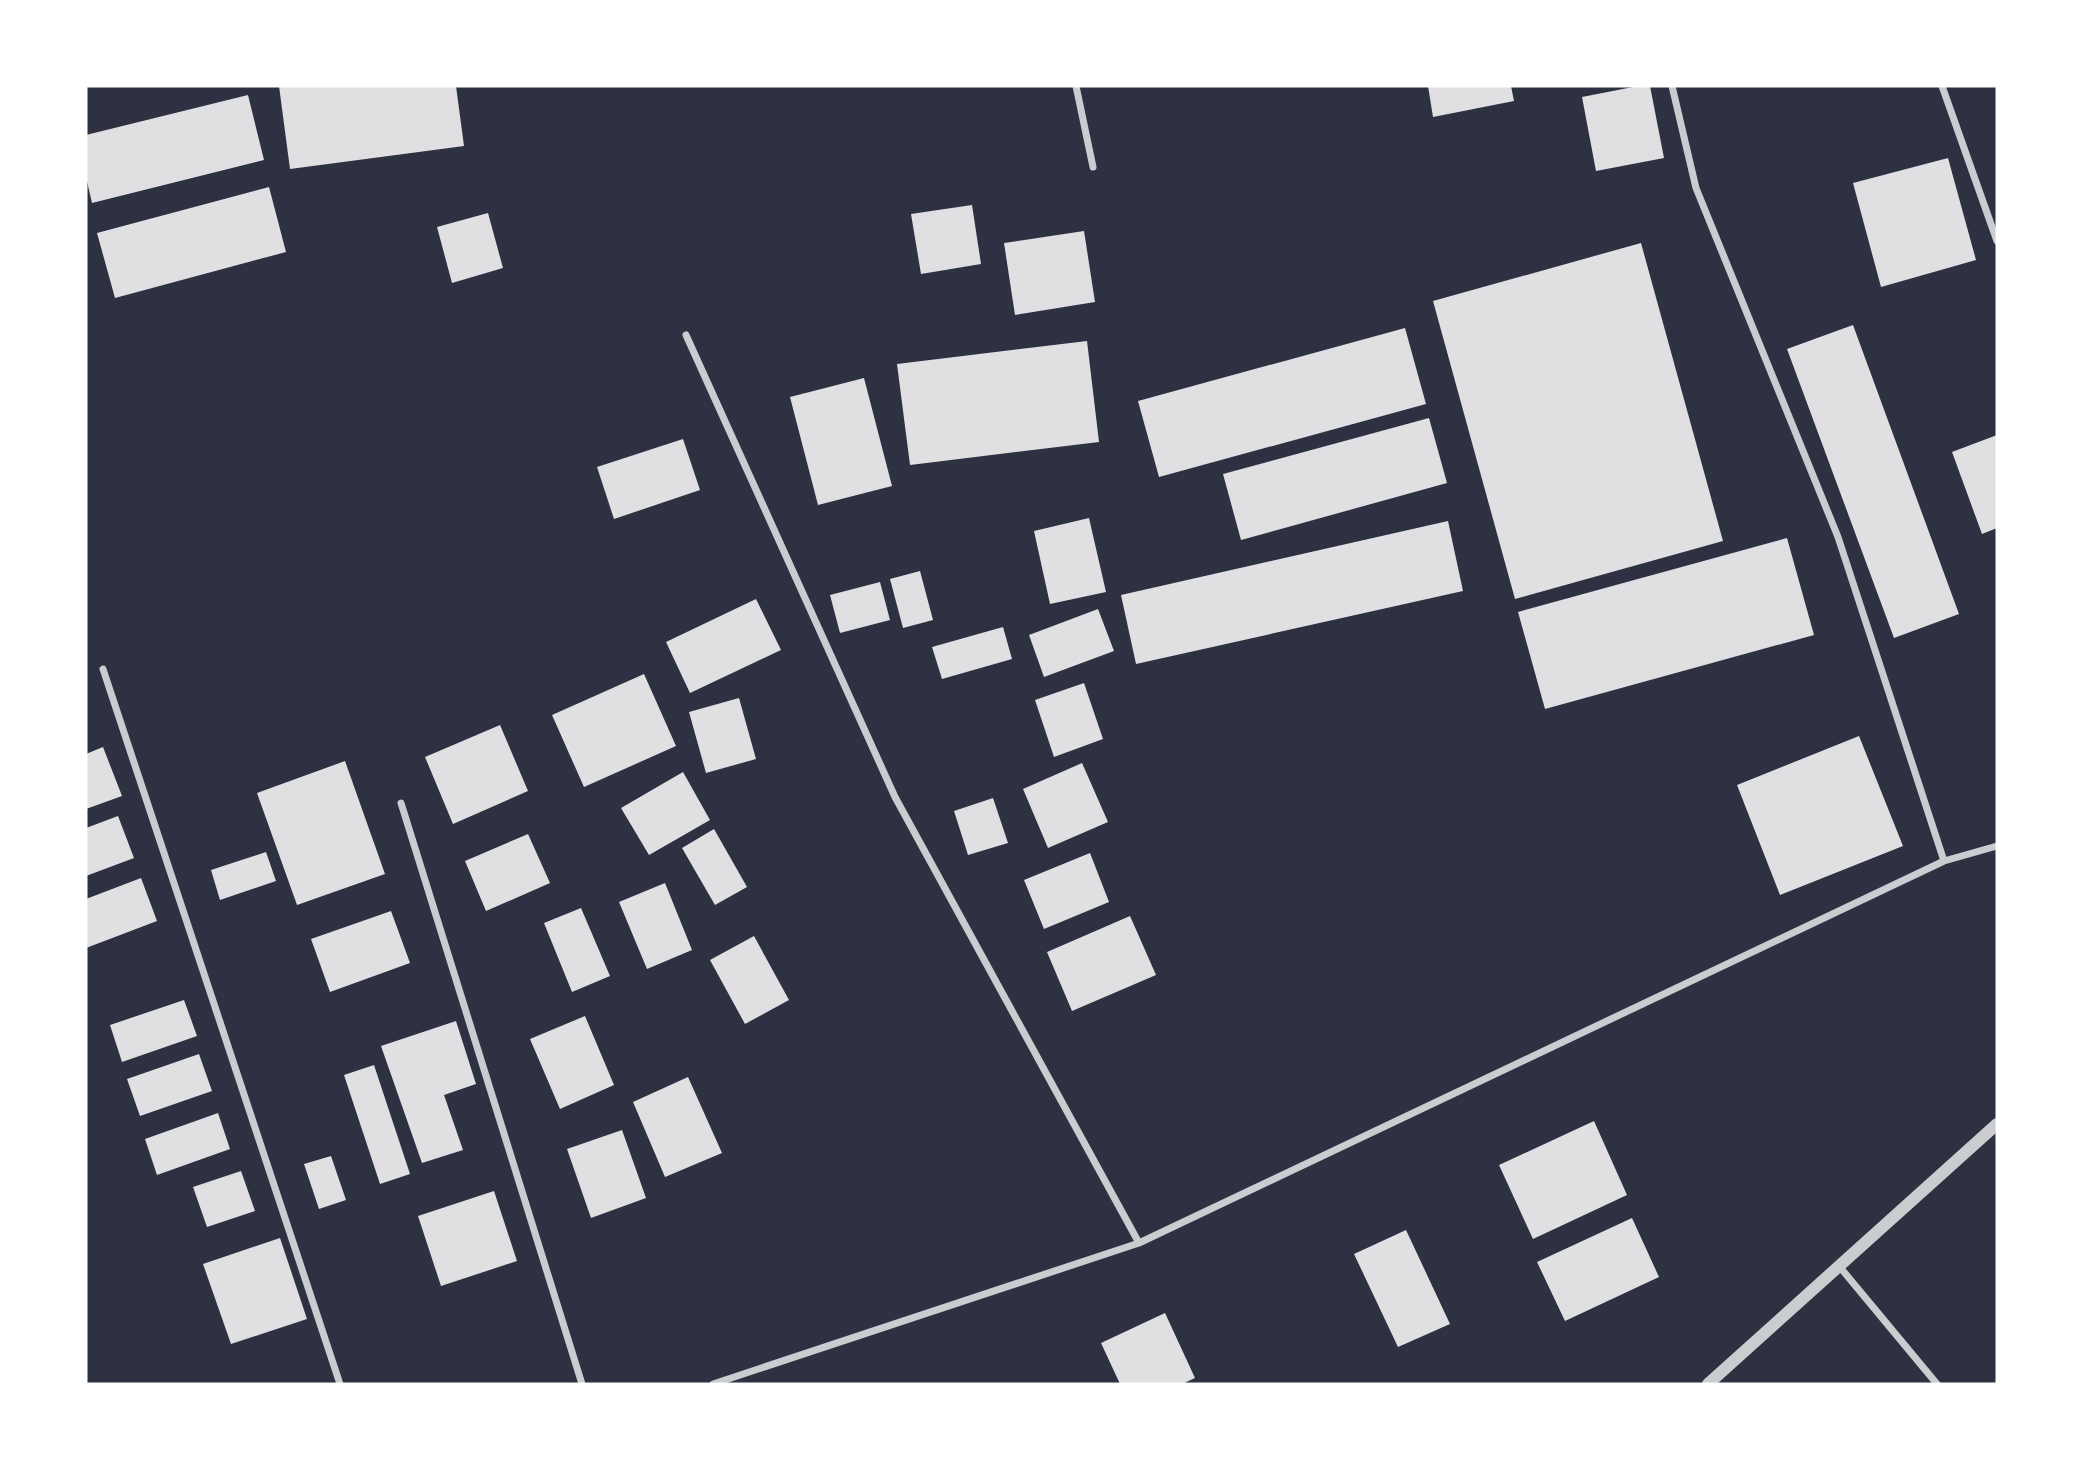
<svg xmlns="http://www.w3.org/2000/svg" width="2083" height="1470" viewBox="0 0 2083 1470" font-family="Georgia,serif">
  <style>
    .building { fill: #e0e0e3 }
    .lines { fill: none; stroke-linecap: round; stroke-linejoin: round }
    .minor { stroke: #caccd0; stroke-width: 7 }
    .tertiary { stroke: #caccd0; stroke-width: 12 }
  </style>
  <rect width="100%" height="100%" fill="#2d3142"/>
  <path class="building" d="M 279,86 L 456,86 L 464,146 L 290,169 Z
    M 1428,86 L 1511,86 L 1514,101 L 1433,117 Z
    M 1638,86 L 1650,86 L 1664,158 L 1596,171 L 1582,97 Z
    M 248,95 L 264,160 L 92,203 L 86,177 L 86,135 Z
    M 1948,158 L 1976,260 L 1881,287 L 1853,183 Z
    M 269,187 L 286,252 L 115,298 L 97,233 Z
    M 972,205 L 981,264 L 921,274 L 911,214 Z
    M 488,213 L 503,268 L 452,283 L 437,227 Z
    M 1084,231 L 1095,302 L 1015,315 L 1004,243 Z
    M 1641,243 L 1723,541 L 1515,599 L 1433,301 Z
    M 1853,325 L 1959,614 L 1894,638 L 1787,349 Z
    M 1405,328 L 1426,404 L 1159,477 L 1138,401 Z
    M 1087,341 L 1099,442 L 910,465 L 897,364 Z
    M 864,378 L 892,486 L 818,505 L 790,397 Z
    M 1429,418 L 1447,483 L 1241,540 L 1223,474 Z
    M 1997,435 L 1997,528 L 1982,534 L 1952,452 Z
    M 683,439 L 700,490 L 614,519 L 597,467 Z
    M 1089,518 L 1106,592 L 1050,604 L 1034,531 Z
    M 1448,521 L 1463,591 L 1136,664 L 1121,595 Z
    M 1787,538 L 1814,635 L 1545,709 L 1518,612 Z
    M 920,571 L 933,620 L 903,628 L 890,579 Z
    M 880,582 L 890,620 L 840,633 L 830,595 Z
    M 756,599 L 781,650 L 690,693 L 666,642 Z
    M 1098,609 L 1114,651 L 1044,677 L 1029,635 Z
    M 1003,627 L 1012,659 L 942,679 L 932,647 Z
    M 644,674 L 676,746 L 584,787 L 552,715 Z
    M 1084,683 L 1103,739 L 1054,757 L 1035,700 Z
    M 739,698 L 756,759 L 706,773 L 689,712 Z
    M 500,725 L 528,791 L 453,824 L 425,757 Z
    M 1859,736 L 1903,846 L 1780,895 L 1737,785 Z
    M 103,747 L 122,796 L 86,809 L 86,754 Z
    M 345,761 L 385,874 L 297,905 L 257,793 Z
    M 1082,763 L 1108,822 L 1048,848 L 1023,789 Z
    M 683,772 L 710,820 L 649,855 L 621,808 Z
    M 993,798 L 1008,843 L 968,855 L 954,811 Z
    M 118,816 L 134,858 L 86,876 L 86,828 Z
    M 714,829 L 747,887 L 715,905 L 682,848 Z
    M 528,834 L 550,883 L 486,911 L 465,861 Z
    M 266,852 L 276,881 L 220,900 L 211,870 Z
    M 1090,853 L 1109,902 L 1044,929 L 1024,880 Z
    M 141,878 L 157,921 L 86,948 L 86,899 Z
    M 665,883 L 692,950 L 647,969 L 619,902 Z
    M 581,908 L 610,976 L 572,992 L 544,923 Z
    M 391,911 L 410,963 L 330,992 L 311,939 Z
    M 1130,916 L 1156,975 L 1072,1011 L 1047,952 Z
    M 754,936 L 789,1000 L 745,1024 L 710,960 Z
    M 184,1000 L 197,1036 L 122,1062 L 110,1025 Z
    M 585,1016 L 614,1085 L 560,1109 L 530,1039 Z
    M 456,1021 L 476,1084 L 444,1095 L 463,1150 L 422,1163 L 381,1046 Z
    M 199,1054 L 212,1091 L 140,1116 L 127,1079 Z
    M 374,1065 L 410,1174 L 380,1184 L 344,1075 Z
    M 688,1077 L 722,1153 L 665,1177 L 633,1102 Z
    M 218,1113 L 230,1149 L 157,1175 L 145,1139 Z
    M 1594,1121 L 1627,1195 L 1533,1239 L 1499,1165 Z
    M 622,1130 L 646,1198 L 591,1218 L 567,1149 Z
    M 331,1156 L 346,1200 L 319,1209 L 304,1164 Z
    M 241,1171 L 255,1211 L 207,1227 L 193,1187 Z
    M 494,1191 L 517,1261 L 441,1286 L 418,1216 Z
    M 1632,1218 L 1659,1277 L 1565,1321 L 1537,1262 Z
    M 1406,1230 L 1450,1324 L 1398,1347 L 1354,1254 Z
    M 280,1238 L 307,1319 L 231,1344 L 203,1264 Z
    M 1165,1313 L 1195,1378 L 1182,1384 L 1120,1384 L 1101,1343 Z"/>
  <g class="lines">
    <path class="minor" d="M 1076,86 L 1093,167
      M 1672,86 L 1696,188 L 1838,537 L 1944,861
      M 1942,86 L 1997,241
      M 686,335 L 895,797 L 1139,1243
      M 103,669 L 340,1384
      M 401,803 L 582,1384
      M 1839,1266 L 1937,1384
      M 713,1384 L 1139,1243 L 1944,861 L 1997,846"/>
    <path class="tertiary" d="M 1708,1384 L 1997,1124"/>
  </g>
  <rect width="2083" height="1470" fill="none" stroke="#ffffff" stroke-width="175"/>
</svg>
